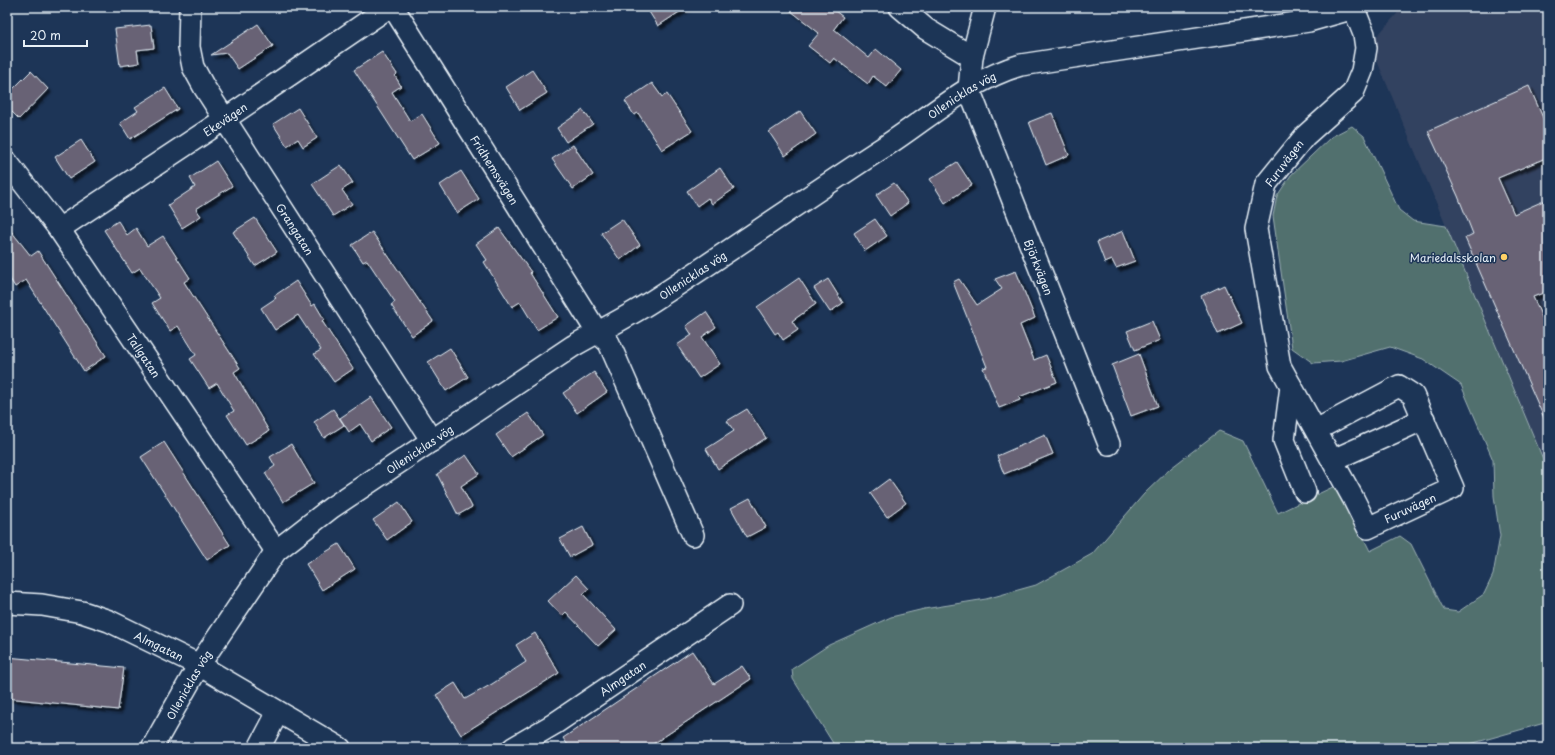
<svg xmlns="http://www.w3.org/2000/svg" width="1555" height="755" viewBox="0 0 1555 755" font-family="'Playpen Sans',sans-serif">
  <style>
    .built { fill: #334260 }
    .green { fill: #516f6e; stroke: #9cb0b3 }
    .building { fill: #676275; stroke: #e8f1f8; filter: url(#shadow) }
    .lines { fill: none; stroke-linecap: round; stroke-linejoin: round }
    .minor-casing { stroke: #e8f1f8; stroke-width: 24 }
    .minor { stroke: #1d3557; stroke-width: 21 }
    .poi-dot { fill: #ffd166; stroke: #1d3557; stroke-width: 1.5 }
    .labels { text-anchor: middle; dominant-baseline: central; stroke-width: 3; stroke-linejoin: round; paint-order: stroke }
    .street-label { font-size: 11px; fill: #e8f1f8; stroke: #1d3557 }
    .poi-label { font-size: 11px; fill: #e8f1f8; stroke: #1d3557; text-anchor: end }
  </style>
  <defs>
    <filter id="shadow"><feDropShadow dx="3.5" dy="3.5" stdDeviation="1" flood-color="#0009"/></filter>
  </defs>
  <rect width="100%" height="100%" fill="#1d3557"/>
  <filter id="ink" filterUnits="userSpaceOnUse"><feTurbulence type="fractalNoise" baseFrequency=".025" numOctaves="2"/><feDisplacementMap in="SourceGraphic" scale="8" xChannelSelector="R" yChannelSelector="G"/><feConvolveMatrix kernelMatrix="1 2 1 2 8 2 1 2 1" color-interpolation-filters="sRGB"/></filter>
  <g filter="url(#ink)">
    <path class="built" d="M 1403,7 L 1548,7 L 1548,470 L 1370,44 Z"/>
    <path class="green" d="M 1352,126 L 1364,136 L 1399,210 L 1413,221 L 1446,226 L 1548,471 L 1548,722 L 1456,748 L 836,748 L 793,679 L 792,669 L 829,645 L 891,617 L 924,609 L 986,599 L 1036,585 L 1092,554 L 1144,494 L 1171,468 L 1219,431 L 1243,441 L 1278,513 L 1337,485 L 1370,551 L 1400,536 L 1411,544 L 1444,610 L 1458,612 L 1484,594 L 1493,575 L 1500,536 L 1494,496 L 1493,460 L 1461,385 L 1423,359 L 1390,347 L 1341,361 L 1313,363 L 1292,348 L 1273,216 L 1277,196 L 1291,175 L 1331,137 Z"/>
    <path class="building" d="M 646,7 L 687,7 L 658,26 Z
      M 786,7 L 830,7 L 843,17 L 834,29 L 869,58 L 876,49 L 901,70 L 887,87 L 873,76 L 868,84 L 834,58 L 830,63 L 808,46 L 819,33 Z
      M 258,24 L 273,46 L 238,69 L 227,53 L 211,55 Z
      M 151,25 L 154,48 L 137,50 L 139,63 L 120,66 L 115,29 Z
      M 382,52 L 397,74 L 395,76 L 401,86 L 392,92 L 410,121 L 422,114 L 440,143 L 412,160 L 354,70 Z
      M 532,70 L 547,93 L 520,110 L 506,87 Z
      M 31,71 L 48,89 L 19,119 L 7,107 L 7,95 Z
      M 652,83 L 662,97 L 667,94 L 692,131 L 662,150 L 638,113 L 634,115 L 625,101 Z
      M 1529,86 L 1548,129 L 1548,157 L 1498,178 L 1514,214 L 1548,199 L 1548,291 L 1533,297 L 1548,331 L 1548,427 L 1465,238 L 1473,234 L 1458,196 L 1428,131 Z
      M 165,88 L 178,109 L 130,139 L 120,123 L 138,111 L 135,107 Z
      M 298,108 L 317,138 L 303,147 L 298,139 L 287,146 L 273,124 Z
      M 583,110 L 593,124 L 566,142 L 557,128 Z
      M 800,111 L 816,134 L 785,156 L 769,132 Z
      M 1052,113 L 1069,155 L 1046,165 L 1029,122 Z
      M 81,140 L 95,162 L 69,179 L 55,157 Z
      M 573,145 L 593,175 L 573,189 L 552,159 Z
      M 216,161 L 232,186 L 196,209 L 201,216 L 182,228 L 168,205 L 195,187 L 190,178 Z
      M 957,162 L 972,185 L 945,203 L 930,179 Z
      M 341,165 L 353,183 L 342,190 L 352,204 L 333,216 L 312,184 Z
      M 720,168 L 734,189 L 712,204 L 708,198 L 697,206 L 687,191 Z
      M 461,171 L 479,199 L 457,213 L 440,185 Z
      M 894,183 L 908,203 L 890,216 L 876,195 Z
      M 255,218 L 277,252 L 255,266 L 233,232 Z
      M 622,219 L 640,245 L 620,260 L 601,233 Z
      M 875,219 L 887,236 L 865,251 L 854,233 Z
      M 118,221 L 127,235 L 136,228 L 147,246 L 163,236 L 190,278 L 184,282 L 240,368 L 234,372 L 269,431 L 246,445 L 227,415 L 234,411 L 217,383 L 209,388 L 190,359 L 196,355 L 178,326 L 170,331 L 152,303 L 160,298 L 140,268 L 132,273 L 104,230 Z
      M 7,226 L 31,256 L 38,251 L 106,356 L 84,371 L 26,280 L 15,287 L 7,274 Z
      M 499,228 L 531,272 L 530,273 L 558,317 L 537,330 L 520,302 L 512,307 L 484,262 L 487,260 L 476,244 Z
      M 1123,231 L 1135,261 L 1116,268 L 1112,260 L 1105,263 L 1097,242 Z
      M 372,232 L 433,321 L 412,336 L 391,305 L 395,302 L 367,260 L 363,262 L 352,245 Z
      M 1016,271 L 1035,318 L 1020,325 L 1034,360 L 1046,355 L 1057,382 L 1019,397 L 1020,400 L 999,408 L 983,368 L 987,367 L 953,282 L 959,279 L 977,305 L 1002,289 L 995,279 Z
      M 799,278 L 816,304 L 792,321 L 798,330 L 783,340 L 778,332 L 775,334 L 757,307 Z
      M 828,279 L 843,303 L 830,312 L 814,288 Z
      M 296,281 L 312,306 L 315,304 L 324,319 L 322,321 L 353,369 L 334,382 L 314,354 L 321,350 L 298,315 L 275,330 L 261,308 L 276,298 L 274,296 Z
      M 1224,285 L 1242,323 L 1218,334 L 1201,296 Z
      M 706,312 L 716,327 L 702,337 L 720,364 L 699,378 L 677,345 L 692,335 L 686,326 Z
      M 1152,321 L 1160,340 L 1135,350 L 1127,331 Z
      M 450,348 L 468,377 L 446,391 L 428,362 Z
      M 1139,354 L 1158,406 L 1131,416 L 1112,365 Z
      M 594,372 L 607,392 L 577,413 L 563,393 Z
      M 371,397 L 391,427 L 371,441 L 360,424 L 349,432 L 340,418 Z
      M 333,409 L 344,425 L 324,438 L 314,422 Z
      M 747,409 L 766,438 L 718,469 L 706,449 L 734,431 L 727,421 Z
      M 528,413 L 543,435 L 511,457 L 496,435 Z
      M 1045,435 L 1053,454 L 1004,474 L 997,456 Z
      M 164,442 L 230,545 L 207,560 L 141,457 Z
      M 291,444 L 314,483 L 283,502 L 265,473 L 275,466 L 270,457 Z
      M 466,455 L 479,474 L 461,486 L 472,507 L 458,515 L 437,474 Z
      M 889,479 L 906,503 L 887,517 L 870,493 Z
      M 750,498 L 766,527 L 747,537 L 731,508 Z
      M 399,502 L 412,522 L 387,540 L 373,520 Z
      M 583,527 L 592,545 L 570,557 L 560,539 Z
      M 339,544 L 355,569 L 322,590 L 306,564 Z
      M 576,575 L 589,589 L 583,594 L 616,630 L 598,646 L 566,612 L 562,616 L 548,601 Z
      M 535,633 L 559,673 L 461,735 L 436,695 L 455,683 L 465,699 L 492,684 L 526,662 L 516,645 Z
      M 692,651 L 714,684 L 742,666 L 751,679 L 647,748 L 570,748 L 563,738 Z
      M 7,657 L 124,668 L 118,710 L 7,698 Z"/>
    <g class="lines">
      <defs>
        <g id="minor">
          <path id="s1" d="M 190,7 L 189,47 L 193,67 L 204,87 L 432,441"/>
          <path id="s2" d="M 393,7 L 597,332 L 609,343 L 693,535"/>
          <path d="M 900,7 L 926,29 L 972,57"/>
          <path id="s3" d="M 985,7 L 972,57 L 969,89 L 1109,444"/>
          <path id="s4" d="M 7,162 L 59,229 L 276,551"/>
          <path id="s5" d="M 59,229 L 225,119 L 389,7"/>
          <path d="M 1291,386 L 1284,440 L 1305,492"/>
          <path d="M 1316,430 L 1399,386 L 1413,395 L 1453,488 L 1368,528 L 1353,498 L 1280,366 L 1256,229 L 1266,184 L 1305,136 L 1353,93 L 1362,71 L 1366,48 L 1364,34 L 1354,9"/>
          <path d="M 1333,460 L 1424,419"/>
          <path id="s6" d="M 7,603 L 42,605 L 82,612 L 109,621 L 199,665 L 340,748"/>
          <path id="s7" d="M 152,748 L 199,665 L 276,551 L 331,508 L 573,346 C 601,330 630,316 657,298 C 735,248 809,195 887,145 C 930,117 971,79 1021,65 L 1309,21 L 1358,7"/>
          <path d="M 259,748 L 278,712"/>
          <path id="s8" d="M 513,748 L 554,724 L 730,605"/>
        </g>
      </defs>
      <use href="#minor" class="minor-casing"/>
      <use href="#minor" class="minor"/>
    </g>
  </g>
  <circle class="poi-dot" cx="1504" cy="257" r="4"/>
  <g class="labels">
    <g class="street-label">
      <text stroke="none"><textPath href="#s7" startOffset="1057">Ollenicklas vög</textPath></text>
      <text stroke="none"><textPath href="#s5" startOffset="199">Ekevägen</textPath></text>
      <text transform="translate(1284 163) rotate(-53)">Furuvägen</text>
      <text stroke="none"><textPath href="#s2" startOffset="192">Fridhemsvägen</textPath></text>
      <text stroke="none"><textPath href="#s1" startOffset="252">Grangatan</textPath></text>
      <text stroke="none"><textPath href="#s3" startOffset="275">Björkvägen</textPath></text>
      <text stroke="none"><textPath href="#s7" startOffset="733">Ollenicklas vög</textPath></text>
      <text stroke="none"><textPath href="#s4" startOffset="237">Tallgatan</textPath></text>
      <text stroke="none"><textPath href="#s7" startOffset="409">Ollenicklas vög</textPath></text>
      <text transform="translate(1410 508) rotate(-25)">Furuvägen</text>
      <text stroke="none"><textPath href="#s6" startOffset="160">Almgatan</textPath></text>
      <text stroke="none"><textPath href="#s8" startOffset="130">Almgatan</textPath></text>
      <text stroke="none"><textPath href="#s7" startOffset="73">Ollenicklas vög</textPath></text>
    </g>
    <g class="poi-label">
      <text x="1496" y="257">Mariedalsskolan</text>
    </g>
  </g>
  <rect width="1555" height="755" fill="none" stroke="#1d3557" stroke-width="24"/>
  <rect x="12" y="12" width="1531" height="731" fill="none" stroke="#e8f1f8" stroke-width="1.5" filter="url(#ink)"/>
  <path d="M24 40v6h63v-6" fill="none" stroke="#e8f1f8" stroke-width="2"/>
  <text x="30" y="40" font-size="12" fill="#e8f1f8" stroke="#1d3557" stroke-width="3" paint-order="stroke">20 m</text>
</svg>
